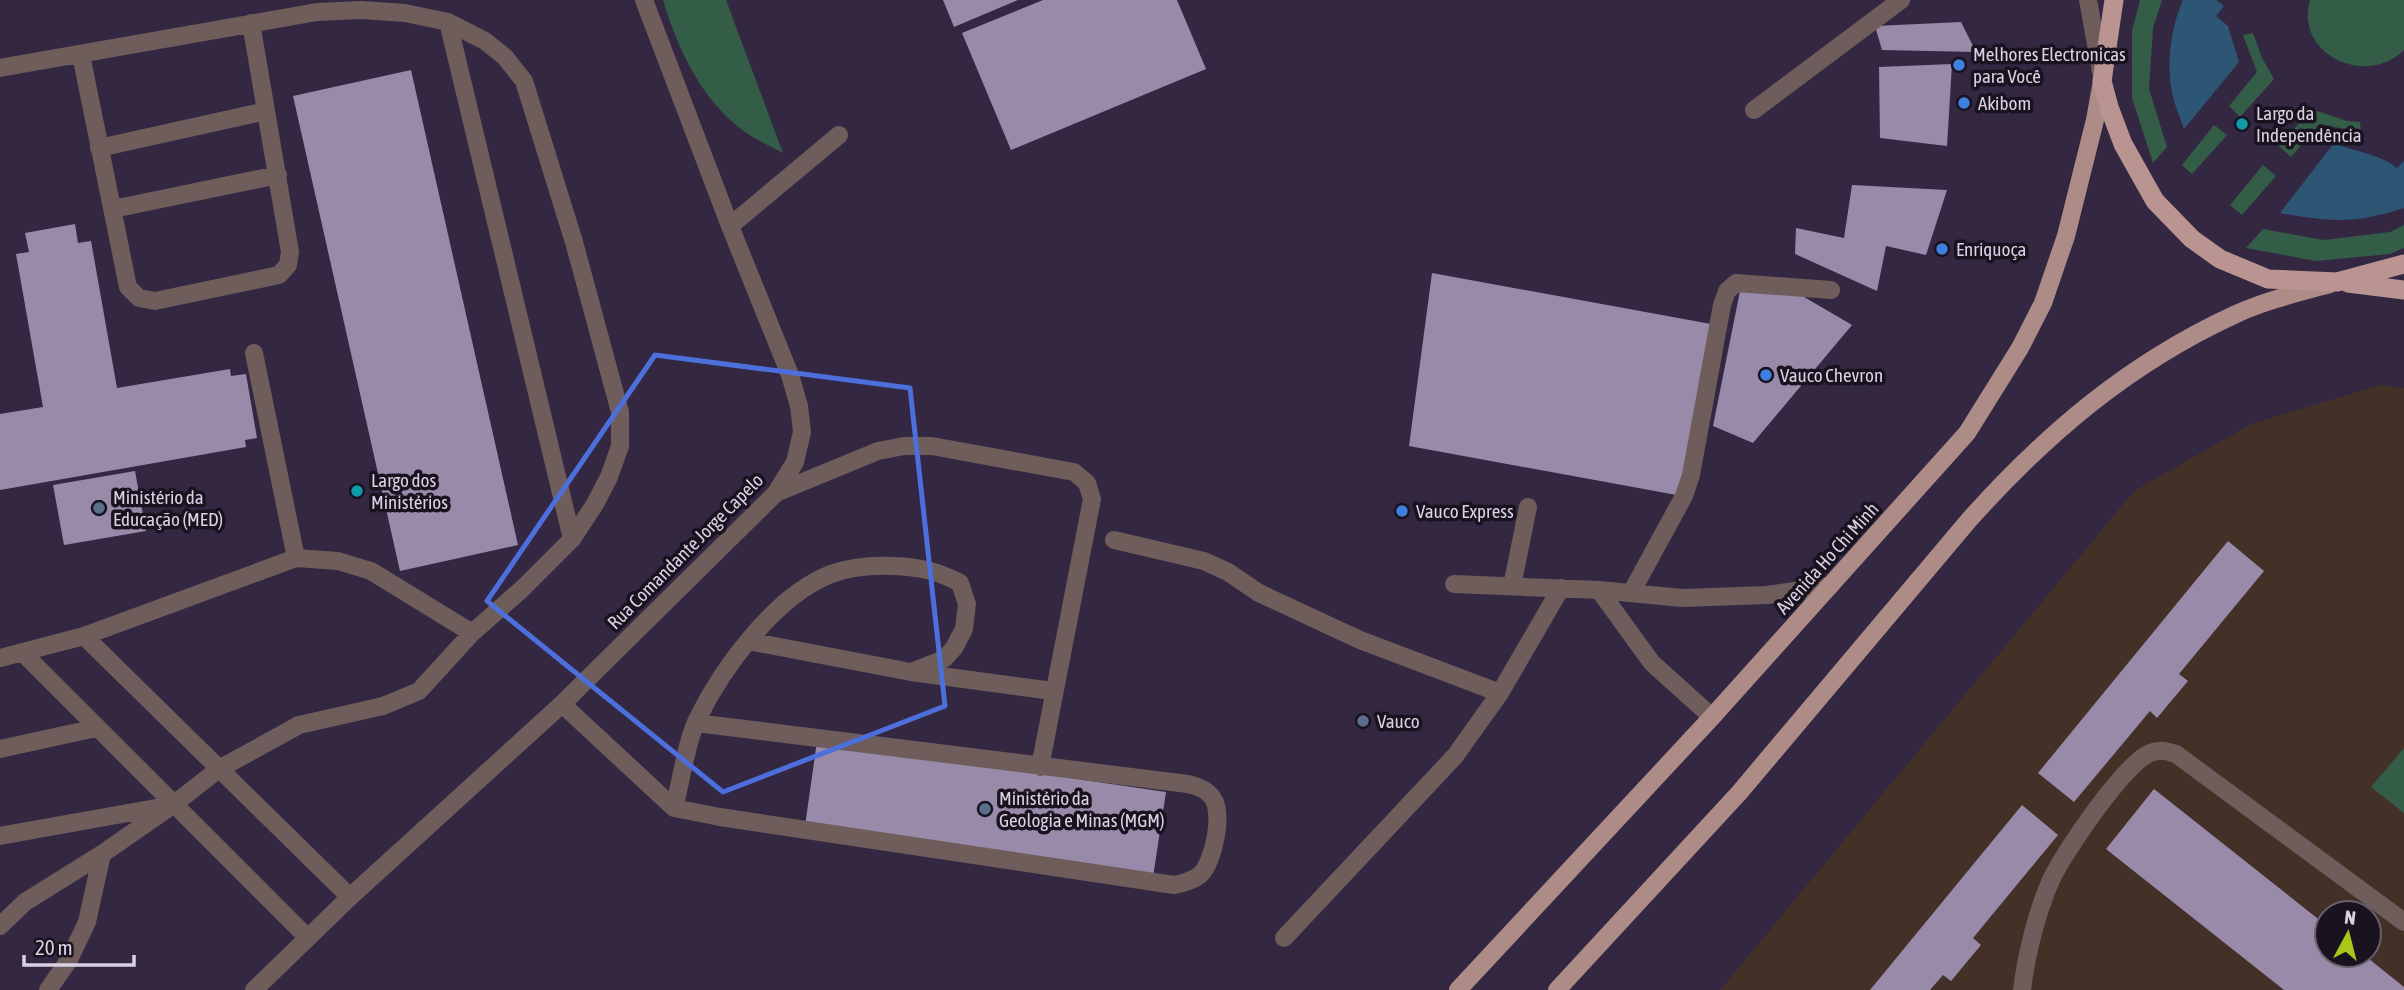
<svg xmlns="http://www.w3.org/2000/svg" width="2404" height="990" viewBox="0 0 2404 990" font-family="'Asap Condensed',sans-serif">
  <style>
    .education { fill: #433128; fill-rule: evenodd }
    .green { fill: #345d48 }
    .water { fill: #2d5675 }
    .building { fill: #998aaa }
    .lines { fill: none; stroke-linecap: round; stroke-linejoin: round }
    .service { stroke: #6e5d5b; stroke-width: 18 }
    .minor { stroke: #6e5d5b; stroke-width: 18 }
    .tertiary { stroke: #6e5d5b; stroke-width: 18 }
    .primary { stroke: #ad8b87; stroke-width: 18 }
    .trunk { stroke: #ba9490; stroke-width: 19 }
    .marked { fill: none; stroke: #4c6fdb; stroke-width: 5; stroke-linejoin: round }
    .shop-dot { fill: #3f7fe0; stroke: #19131f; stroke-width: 2.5 }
    .culture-dot { fill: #0f9aa8; stroke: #19131f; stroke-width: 2.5 }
    .service-dot { fill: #5c6f8a; stroke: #19131f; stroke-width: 2.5 }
    .labels { text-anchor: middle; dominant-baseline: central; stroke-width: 7; stroke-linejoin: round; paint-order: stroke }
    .poi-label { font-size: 19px; fill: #dad2e4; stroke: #19131f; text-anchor: start }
    .street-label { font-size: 19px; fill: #dad2e4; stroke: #19131f }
  </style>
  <rect width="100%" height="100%" fill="#342742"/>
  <path class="education" d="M 2380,385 L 2404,388 L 2404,990 L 1720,990 L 2134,491 L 2251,424 ZM 2327,913 L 2369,913 L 2369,955 L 2327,955 Z"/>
  <path class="green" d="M 663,0 L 726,0 L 783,153 C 770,146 756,140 745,132 C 702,101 678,50 663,0 Z
    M 2140,0 L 2162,0 L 2153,28 L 2149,89 L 2167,147 L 2153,163 L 2132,98 L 2132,31 Z
    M 2310,0 L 2404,0 L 2404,50 C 2366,88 2294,54 2310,0 Z
    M 2253,33 L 2262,58 L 2274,79 L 2240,117 L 2229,106 L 2257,72 L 2243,35 Z
    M 2311,109 L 2347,121 L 2360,122 L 2361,132 L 2319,124 L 2291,157 L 2279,146 Z
    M 2214,125 L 2227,135 L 2192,174 L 2182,165 Z
    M 2263,165 L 2276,176 L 2242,215 L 2230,205 Z
    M 2404,225 L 2404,248 L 2390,254 L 2316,261 L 2246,248 L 2263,229 L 2324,240 L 2390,232 Z
    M 2404,748 L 2404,813 L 2371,787 Z"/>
  <path class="water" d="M 2183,0 L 2216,0 L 2224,6 L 2216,16 L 2228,26 L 2239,62 L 2184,129 C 2180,117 2174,104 2172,92 C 2166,63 2171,27 2183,0 Z
    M 2334,143 C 2353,151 2382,155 2397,168 L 2404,161 L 2404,208 C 2354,224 2331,222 2280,213 Z"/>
  <path class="building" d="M 943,0 L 1018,0 L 954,27 Z
    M 1043,0 L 1177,0 L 1206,69 L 1011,150 L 962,33 Z
    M 1961,22 L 1976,52 L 1882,50 L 1875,26 Z
    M 1952,64 L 1947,146 L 1880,138 L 1879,67 Z
    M 411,70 L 518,545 L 400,571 L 293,96 Z
    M 1852,185 L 1947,190 L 1926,255 L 1886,246 L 1877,291 L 1795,254 L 1796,228 L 1844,238 Z
    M 75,224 L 78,243 L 91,241 L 117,388 L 230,369 L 231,376 L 246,374 L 257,438 L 245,440 L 246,447 L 0,490 L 0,414 L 43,407 L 16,254 L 29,252 L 25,233 Z
    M 1432,273 L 1711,324 L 1682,496 L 1409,446 Z
    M 1741,286 L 1799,294 L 1852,325 L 1753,443 L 1713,426 Z
    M 135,471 L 146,531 L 64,545 L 53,485 Z
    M 2228,541 L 2264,571 L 2179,674 L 2188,681 L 2157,718 L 2150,711 L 2074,802 L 2038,773 Z
    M 817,741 L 1166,792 L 1153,877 L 805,826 Z
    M 2154,789 L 2327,926 L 2327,955 L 2364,955 L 2404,987 L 2404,990 L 2284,990 L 2106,849 Z
    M 2022,805 L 2058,835 L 1973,938 L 1981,945 L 1951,981 L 1943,975 L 1930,990 L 1870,990 Z"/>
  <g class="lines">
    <path class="service" d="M 448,22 L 572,539
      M 81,55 L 128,287 L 139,298 L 155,301 L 279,275 L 288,265 L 290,252 L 251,23
      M 0,68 L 317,12 L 361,10 L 405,13 L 448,22 L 485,41 L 505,57 L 524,81 L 574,242 L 620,412 L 620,446 L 609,477 L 595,504 L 572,539 L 522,589 L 472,633 L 419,691 L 383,706 L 299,725 L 219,769 L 174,804 L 102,854 L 25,902 L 0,926
      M 1754,110 L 1901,0
      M 99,148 L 266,111
      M 113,209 L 278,175
      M 730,226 L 839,135
      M 254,353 L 296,558
      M 776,493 L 878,451 L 904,446 L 932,446 L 1074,472 L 1087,483 L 1092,499 L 1040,767
      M 1114,540 L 1204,561 L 1228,572 L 1259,593 L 1360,640 L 1500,693
      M 1454,584 L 1599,590 L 1682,598 L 1767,595 L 1830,586
      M 1512,586 L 1528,507
      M 1599,590 L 1652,663 L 1712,717
      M 1631,593 L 1684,496 L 1691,475 L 1722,305 L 1727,291 L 1736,283 L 1831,290
      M 84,636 L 350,897
      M 748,641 L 911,672 L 1053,691
      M 23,653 L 308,938
      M 0,658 L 84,636 L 296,558 L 338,561 L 371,571 L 472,633
      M 562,704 L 674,808 L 720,817 L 1174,885 C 1184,883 1192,881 1200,875 C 1214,862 1224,812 1212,797 C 1206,789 1197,786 1188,784 L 696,723
      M 0,749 L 96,728
      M 674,808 C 681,782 686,743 697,720 C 722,668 775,596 831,574 C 850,567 874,565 894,566 C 919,567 938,571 960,583 L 967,604 L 964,629 L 954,648 L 944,659 L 911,672
      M 0,836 L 167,806
      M 1284,938 L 1455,756 L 1500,693 L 1561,588
      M 48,990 L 69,960 L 87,922 L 102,854
      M 2022,990 C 2026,956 2037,911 2051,880 C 2064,852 2124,764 2150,753 C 2160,749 2167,751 2176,754 L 2404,922"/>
    <path class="minor" d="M 254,990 L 350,897 L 562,704 L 776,493 L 795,462 L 802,432 L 799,406 L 790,375 L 730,226 L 644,0"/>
    <path class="tertiary" d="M 2088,0 L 2101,72"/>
    <path class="primary" d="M 1458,990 L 1712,717 L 1967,433 L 2020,348 L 2043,303 L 2066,236 L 2095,120 L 2102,81
      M 1557,990 L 1739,793 L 1969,520 C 2046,434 2128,364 2234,315 C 2264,301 2297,293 2330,284"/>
    <path class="trunk" d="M 2114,0 L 2102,81 L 2109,107 L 2123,144 L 2155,201 L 2192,239 L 2220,259 L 2268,279 L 2337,282 L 2404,264
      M 2348,283 L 2404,290"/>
  </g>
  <path class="marked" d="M 655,355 L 910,388 L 945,706 L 723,792 L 487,601 Z"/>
  <g class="shop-dot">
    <circle cx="1959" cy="65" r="7"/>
    <circle cx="1964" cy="103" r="7"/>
    <circle cx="1942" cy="249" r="7"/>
    <circle cx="1766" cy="375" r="7"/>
    <circle cx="1402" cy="511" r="7"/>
  </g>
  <g class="culture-dot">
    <circle cx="2242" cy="124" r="7"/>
    <circle cx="357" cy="491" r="7"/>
  </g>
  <g class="service-dot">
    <circle cx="99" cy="508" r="7"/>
    <circle cx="1363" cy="721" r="7"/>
    <circle cx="985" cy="809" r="7"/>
  </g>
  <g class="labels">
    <g class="poi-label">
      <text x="1973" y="54">Melhores Electronicas<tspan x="1973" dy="22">para Você</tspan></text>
      <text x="1978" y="103">Akibom</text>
      <text x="2256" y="113">Largo da<tspan x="2256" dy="22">Independência</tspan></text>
      <text x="1956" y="249">Enriquoça</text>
      <text x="1780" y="375">Vauco Chevron</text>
      <text x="371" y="480">Largo dos<tspan x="371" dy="22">Ministérios</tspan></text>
      <text x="113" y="497">Ministério da<tspan x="113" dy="22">Educação (MED)</tspan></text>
      <text x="1416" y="511">Vauco Express</text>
      <text x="1377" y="721">Vauco</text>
      <text x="999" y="798">Ministério da<tspan x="999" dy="22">Geologia e Minas (MGM)</tspan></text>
    </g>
    <g class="street-label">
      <text transform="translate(685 551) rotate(-45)">Rua Comandante Jorge Capelo</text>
      <text transform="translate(1827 558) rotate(-48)">Avenida Ho Chi Minh</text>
    </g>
  </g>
  <g transform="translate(2348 934) rotate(7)"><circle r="33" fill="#19131f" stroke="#665f6e" stroke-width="2"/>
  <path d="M0-5L12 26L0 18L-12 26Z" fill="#a9c71a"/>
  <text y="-10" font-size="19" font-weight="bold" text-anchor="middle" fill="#dad2e4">N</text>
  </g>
  <path d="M24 955v10h110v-10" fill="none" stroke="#dad2e4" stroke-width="3.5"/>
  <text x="35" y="955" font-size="21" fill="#dad2e4" stroke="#19131f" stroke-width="5" paint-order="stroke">20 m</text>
</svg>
